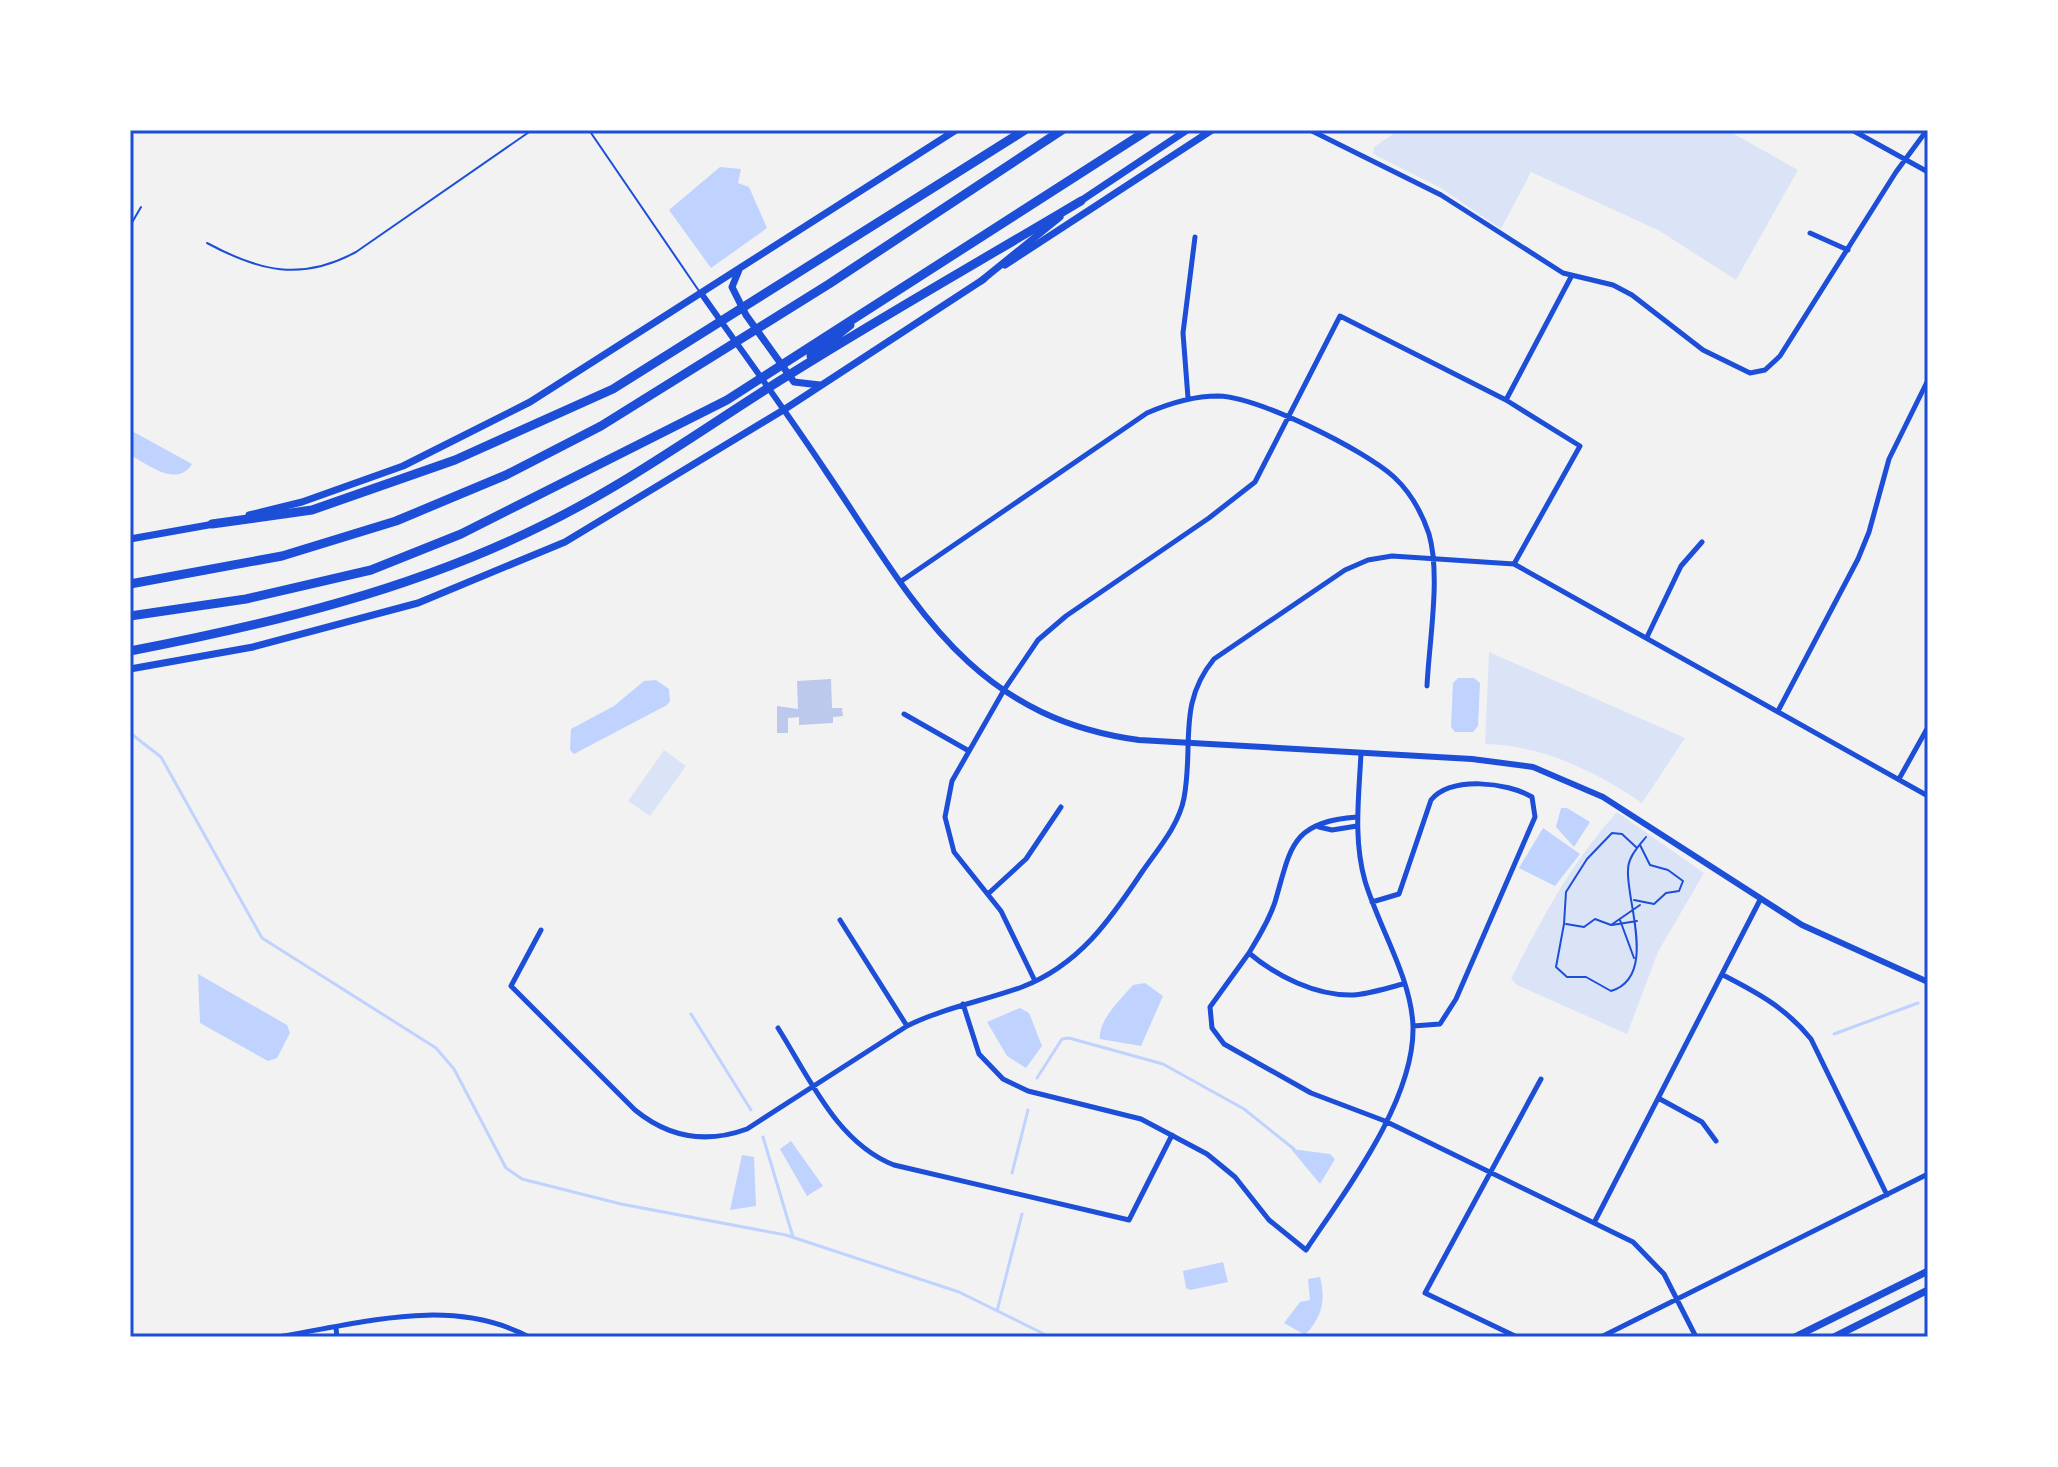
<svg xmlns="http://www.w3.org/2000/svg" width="2058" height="1467" viewBox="0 0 2058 1467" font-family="'Fira Sans',sans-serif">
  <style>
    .green { fill: #dbe4f7 }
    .water { fill: #bfd3fe }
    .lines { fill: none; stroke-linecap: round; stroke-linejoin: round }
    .stream { stroke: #bfd3fe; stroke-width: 3 }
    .building { fill: #bdc9ec }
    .path { stroke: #1d4ed8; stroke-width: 2 }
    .service { stroke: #1d4ed8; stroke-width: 2 }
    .minor { stroke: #1d4ed8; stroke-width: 5 }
    .tertiary { stroke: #1d4ed8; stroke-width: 6 }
    .secondary { stroke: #1d4ed8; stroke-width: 7 }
    .primary { stroke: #1d4ed8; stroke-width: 7 }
    .motorway { stroke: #1d4ed8; stroke-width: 9 }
    .neatline { fill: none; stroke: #1d4ed8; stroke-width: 3 }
  </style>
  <rect width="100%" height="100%" fill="#f2f2f2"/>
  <path class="green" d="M 1399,130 L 1727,130 L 1798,170 L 1736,280 L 1658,230 L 1531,172 L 1501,229 L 1439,187 L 1373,154 L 1374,147 Z
    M 1489,652 L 1685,738 L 1642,803 C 1595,771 1542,745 1485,744 Z
    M 664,750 L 686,766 L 650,816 L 628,801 Z
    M 1617,812 L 1704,873 L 1658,952 L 1627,1034 L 1517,985 L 1511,979 C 1542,918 1571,863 1617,812 Z"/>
  <path class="water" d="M 720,167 L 741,169 L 738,183 L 749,187 L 767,228 L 711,268 L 669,210 Z
    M 130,430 L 192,464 C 177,488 149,465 130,455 Z
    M 1458,678 L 1474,678 L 1480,683 L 1478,726 L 1473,732 L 1455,732 L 1451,727 L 1453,683 Z
    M 656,680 L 669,689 L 670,701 L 667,705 L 574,754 L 570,750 L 571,729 L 614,706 L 644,681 Z
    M 1561,808 L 1567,808 L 1590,822 L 1574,847 L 1556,827 Z
    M 1543,828 L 1580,854 L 1555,886 L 1519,868 Z
    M 198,974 L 287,1025 L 290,1033 L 277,1058 L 268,1061 L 200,1023 Z
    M 1145,983 L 1163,996 L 1141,1046 L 1100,1039 C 1098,1020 1121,999 1133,985 Z
    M 1020,1008 L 1029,1013 L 1042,1046 L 1026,1068 L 1007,1056 L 987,1022 Z
    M 791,1141 L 823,1186 L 807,1196 L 780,1149 Z
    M 1291,1149 L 1330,1154 L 1335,1159 L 1320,1184 Z
    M 742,1155 L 754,1157 L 756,1206 L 730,1210 Z
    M 1223,1262 L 1228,1282 L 1190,1290 L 1186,1288 L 1183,1271 Z
    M 1320,1277 C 1326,1301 1322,1317 1305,1335 L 1284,1323 L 1300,1302 L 1310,1300 L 1308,1279 Z"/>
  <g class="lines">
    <path class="stream" d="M 130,733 L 161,757 L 262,938 L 436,1048 L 454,1069 L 506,1168 L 522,1179 L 621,1204 L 786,1235 L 959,1292 L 1050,1337
      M 691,1014 L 751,1110
      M 1834,1034 L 1918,1003
      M 1037,1078 L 1062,1039 L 1069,1038 L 1163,1064 L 1244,1109 L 1294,1149
      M 763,1137 L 793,1237
      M 1012,1173 L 1028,1110
      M 997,1311 L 1022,1214"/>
  </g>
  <path class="building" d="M 831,679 L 832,708 L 842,708 L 843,716 L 833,717 L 833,723 L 799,725 L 799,717 L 788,718 L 788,733 L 777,733 L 777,706 L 798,709 L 797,681 Z"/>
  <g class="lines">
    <path class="path" d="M 1637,848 L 1622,834 L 1612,833 L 1587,859 L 1566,892 L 1564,924 L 1556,967 L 1567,977 L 1586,977 L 1611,991 C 1658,977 1626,901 1628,870 C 1628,857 1638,847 1646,837
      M 1634,900 L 1654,904 L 1666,893 L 1679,891 L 1683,881 L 1668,870 L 1650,865 L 1640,845
      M 1620,920 L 1634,958
      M 1566,924 L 1584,927 L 1595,919 L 1611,925 L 1640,905
      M 1612,925 L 1637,921"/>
    <path class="service" d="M 589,130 L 699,291
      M 130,226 L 141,207
      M 207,243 C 259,271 301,282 356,252 L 532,130"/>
    <path class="minor" d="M 1310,130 L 1441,195 L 1563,273 L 1613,285 L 1632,295 L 1703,350 L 1750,373 L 1765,370 L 1780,356 L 1896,172 L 1927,130
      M 1852,130 L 1928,172
      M 1810,233 L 1848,250
      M 1188,398 L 1183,333 L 1195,237
      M 1506,400 L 1571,277
      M 900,582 L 1147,413 C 1170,403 1192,396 1218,396 C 1258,397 1363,449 1394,477 C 1410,492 1422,513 1429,534 C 1441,576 1429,642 1427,686
      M 1647,637 L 1681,566 L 1702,542
      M 1778,711 L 1858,559 L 1869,532 L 1889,459 L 1928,380
      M 904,714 L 969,751
      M 1899,779 L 1928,727
      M 1357,817 C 1290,822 1291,848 1275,902 C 1269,921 1259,936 1249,953 C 1276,976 1316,996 1353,995 C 1369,994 1387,988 1403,984
      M 1319,827 L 1332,830 L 1357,826
      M 989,893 L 1026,859 L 1061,807
      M 1372,902 L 1399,894 L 1431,800 C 1451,776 1507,782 1532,797 L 1535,817 L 1456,999 L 1440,1024 L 1413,1026
      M 840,920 L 907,1026
      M 541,930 L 511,986 L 635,1110 C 668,1137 706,1144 747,1129 L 907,1026 C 943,1008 983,1001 1022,987 C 1079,965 1110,920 1142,872 C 1158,849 1179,825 1184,798 C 1194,745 1177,704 1214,659 L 1345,570 L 1368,560 L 1392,556 L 1514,564 L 1928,796
      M 1249,953 L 1210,1007 L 1212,1028 L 1224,1044 L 1311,1093 L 1385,1121 L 1633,1242 L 1664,1274 L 1696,1337
      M 1723,975 C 1758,993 1786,1008 1811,1039 L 1887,1195
      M 1035,981 L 1001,911 L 954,852 L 945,817 L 952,781 L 1004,690 L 1038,640 L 1066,616 L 1209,518 L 1255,482 L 1340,316 L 1506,400 L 1580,446 L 1514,564
      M 963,1004 L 979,1054 L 1003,1079 L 1028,1091 L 1141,1119 L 1207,1154 L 1235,1177 L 1269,1220 L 1306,1250 C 1346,1190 1415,1100 1413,1026 C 1411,977 1379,928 1365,881 C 1353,839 1359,796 1361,753
      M 778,1028 C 809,1077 837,1143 894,1165 L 1129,1220 L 1172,1135
      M 1660,1099 L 1702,1122 L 1716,1141
      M 1595,1221 L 1760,900
      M 336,1328 L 337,1337
      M 277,1337 C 360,1324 450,1295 529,1337
      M 1517,1337 L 1425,1293 L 1541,1079
      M 1601,1337 L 1928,1174"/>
    <path class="tertiary" d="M 701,293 C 743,353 787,412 827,473 C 913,600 969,717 1139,740 L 1472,759 L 1533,767 L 1603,797 L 1802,925 L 1928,982"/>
    <path class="secondary" d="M 1005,265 L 1212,130
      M 739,270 L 732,287 L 746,315 L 794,382 L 820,385
      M 249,515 L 302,502 L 403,466 L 530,402 L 956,130
      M 130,539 L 214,524
      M 130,669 L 253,647 L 418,603 L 565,542 L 785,409 L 984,279
      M 1795,1337 L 1928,1271
      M 1834,1337 L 1928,1290"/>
    <path class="primary" d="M 1079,202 L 1187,130
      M 981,281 L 1060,217"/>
    <path class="motorway" d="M 811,356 L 850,325
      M 212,524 L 312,510 L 455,460 L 613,389 L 1025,130
      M 130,584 L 282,556 L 396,521 L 506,475 L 601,426 L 829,284 L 1062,130
      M 130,616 L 246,599 L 371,570 L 461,534 L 727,400 L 1148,130
      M 130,651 C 270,624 412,590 541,526 C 626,485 704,428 784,378 C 881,317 982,260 1081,201"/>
  </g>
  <rect width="2058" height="1467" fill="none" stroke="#ffffff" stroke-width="264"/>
  <rect x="132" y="132" width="1794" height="1203" class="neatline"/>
</svg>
